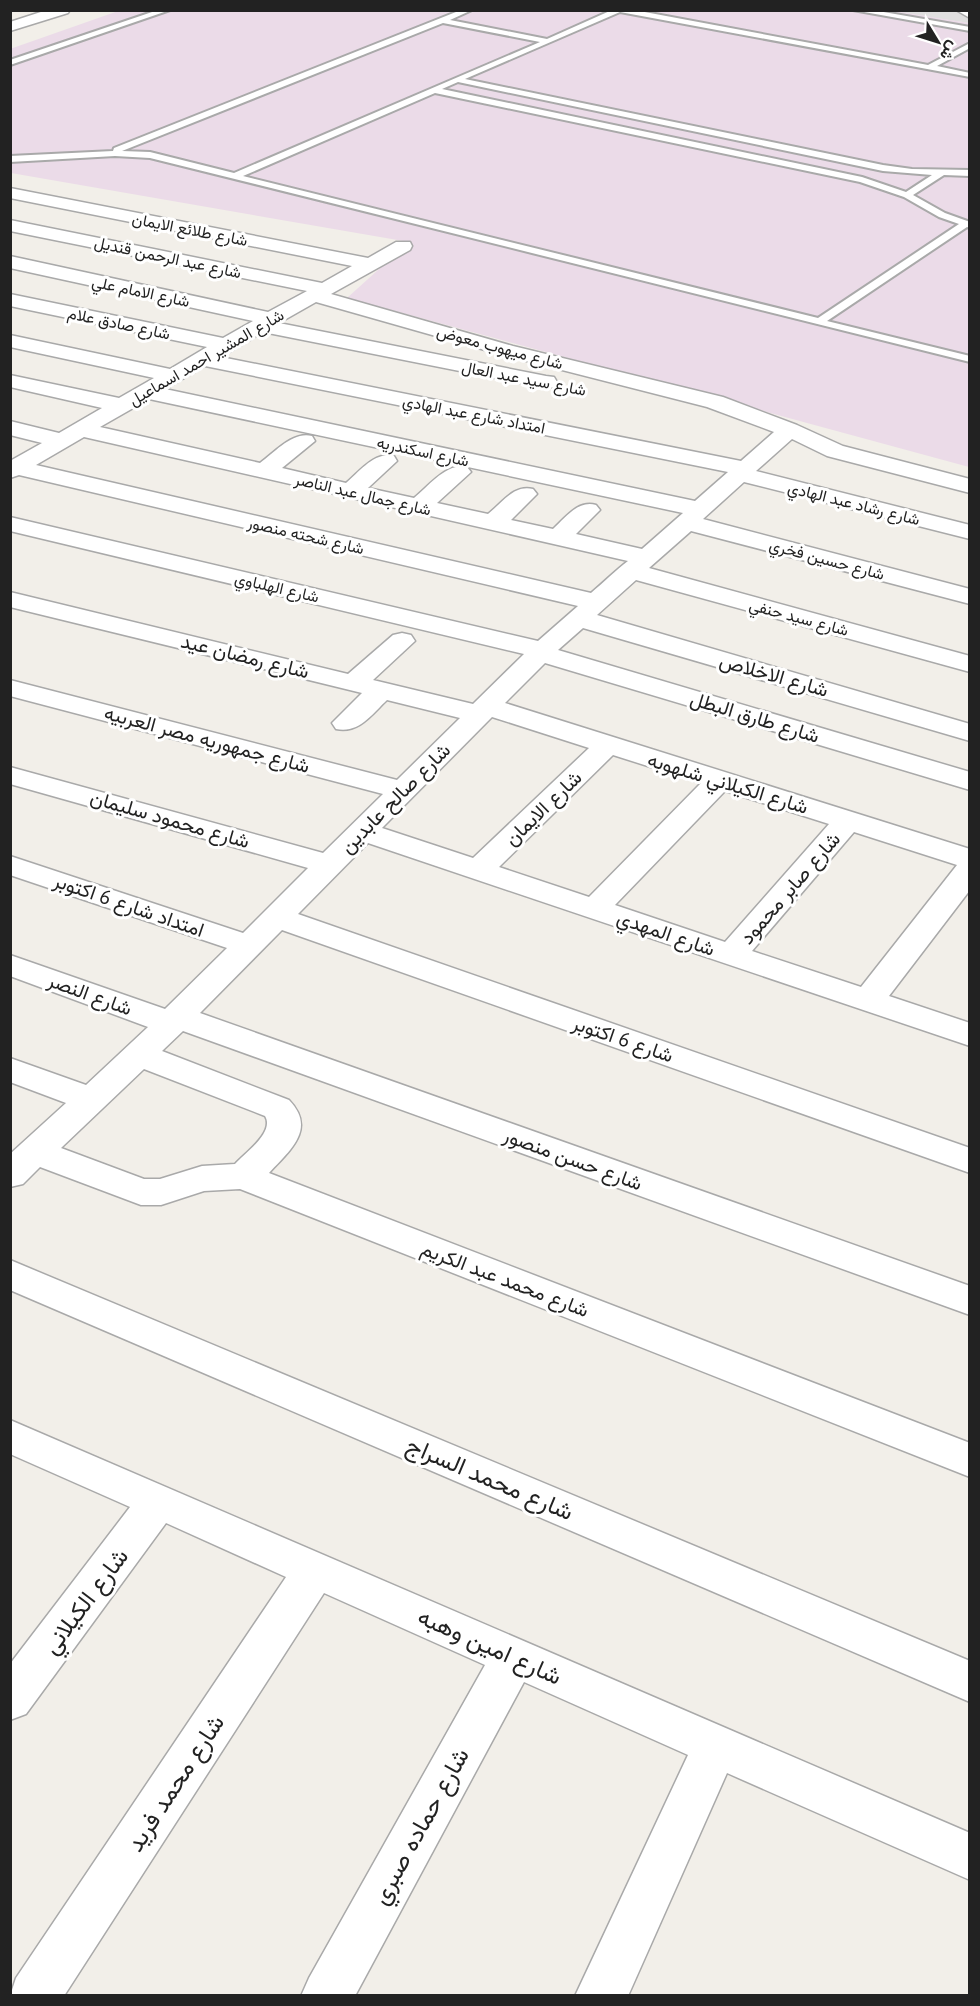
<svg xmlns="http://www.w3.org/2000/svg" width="980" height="2006" viewBox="0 0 980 2006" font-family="'PT Sans',Vazirmatn,sans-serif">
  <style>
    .residential { fill: #e0dfdf }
    .industrial { fill: #ebdbe8 }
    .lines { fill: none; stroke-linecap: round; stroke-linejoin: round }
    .lane-casing { stroke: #a9a9a9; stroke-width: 4 }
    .street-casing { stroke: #a9a9a9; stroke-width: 3 }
    .lane { fill: #fff; fill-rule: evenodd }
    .street { fill: #fff; fill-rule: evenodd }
    .labels { text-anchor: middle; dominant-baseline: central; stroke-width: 6; stroke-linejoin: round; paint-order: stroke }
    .far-street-label { font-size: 16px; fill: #222; stroke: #fff }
    .street-label { font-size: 20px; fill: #222; stroke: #fff }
    .near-street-label { font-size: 24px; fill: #222; stroke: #fff }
  </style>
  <rect width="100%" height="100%" fill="#f2efe9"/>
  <path class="residential" d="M 888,11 L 969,11 L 969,23 L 935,18 Z"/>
  <path class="industrial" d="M 121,10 L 888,10 L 969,23 L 969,467 L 347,298 L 409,242 L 11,173 L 10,49 Z"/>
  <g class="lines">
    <defs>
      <path id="lane" d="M 158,10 L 170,10 L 10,65 L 10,60 Z
        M 461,10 L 472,10 L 450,20 L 547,39 L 612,10 L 634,10 L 928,65 L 970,43 L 970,48 L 937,66 L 970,73 L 970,77 L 620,12 L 465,79 L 883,165 L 912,169 L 970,170 L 970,176 L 944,175 L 913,195 L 945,213 L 970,222 L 970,228 L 967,227 L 827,321 L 970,356 L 970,362 L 150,158 L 115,156 L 10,162 L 10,156 L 113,151 L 114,148 ZM 443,23 L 540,42 L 234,173 L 150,152 L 122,151 ZM 458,82 L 883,171 L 932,175 L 906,192 L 862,177 L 442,89 ZM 435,93 L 860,182 L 904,197 L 939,217 L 959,224 L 818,318 L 243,176 Z
        M 853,10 L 872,10 L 970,27 L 970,31 Z"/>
      <path id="street" d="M 47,10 L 70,10 L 68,13 L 10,31 L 10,22 Z
        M 956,10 L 970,10 L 970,18 Z
        M 10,188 L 368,258 L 396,242 L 410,242 L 412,246 L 410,250 L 331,294 L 513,346 L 723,397 L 797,425 L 843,446 L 970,479 L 970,493 L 827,456 L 792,439 L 756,471 L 970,525 L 970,539 L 744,482 L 703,519 L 970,589 L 970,604 L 691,531 L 649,568 L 970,656 L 970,672 L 636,580 L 597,615 L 970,724 L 970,741 L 583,628 L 558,650 L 970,772 L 970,790 L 545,663 L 505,703 L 970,849 L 970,890 L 889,996 L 970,1023 L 970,1046 L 368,843 L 298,914 L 970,1148 L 970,1173 L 282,930 L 200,1013 L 970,1286 L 970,1315 L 183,1031 L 162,1051 L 289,1100 C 317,1129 290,1150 269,1173 L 970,1443 L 970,1477 L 240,1189 L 204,1191 L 161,1205 L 141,1205 L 40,1167 L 23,1184 L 10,1187 L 10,1154 L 66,1103 L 10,1082 L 10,1058 L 86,1085 L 148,1027 L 10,976 L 10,955 L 165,1009 L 227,948 L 10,875 L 10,856 L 243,933 L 308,868 L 10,784 L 10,767 L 323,853 L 383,794 L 10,696 L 10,680 L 397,780 L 460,718 L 387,700 C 372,714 359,734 336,729 L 332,723 L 362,693 L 10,607 L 10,592 L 348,674 L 393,635 L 402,633 L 411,635 L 415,641 L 373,680 L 473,704 L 524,654 L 10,531 L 10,517 L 538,641 L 578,606 L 19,475 L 10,478 L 10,461 L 42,443 L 10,435 L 10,421 L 59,433 L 102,408 L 10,387 L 10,375 L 119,398 L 154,378 L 10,347 L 10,335 L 170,369 L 207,347 L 10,306 L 10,294 L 223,338 L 253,321 L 10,268 L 10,256 L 268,312 L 307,291 L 10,231 L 10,220 L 322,283 L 352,266 L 10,198 ZM 316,302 L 499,354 L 707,407 L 774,432 L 741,461 L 221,357 L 263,332 L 546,388 L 554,387 L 557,382 L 554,377 L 546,376 L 279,323 ZM 205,366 L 728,472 L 695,501 L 165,389 ZM 149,399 L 683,513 L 642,549 L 576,534 L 600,510 L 596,505 C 578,500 566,517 553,529 L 511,520 L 537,494 L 533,489 C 514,484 502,503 488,514 L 437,503 L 471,472 L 467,467 C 447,462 429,486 414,498 L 368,488 L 397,461 L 394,456 C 375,451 360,471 346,483 L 282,468 L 315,441 L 312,436 C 293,431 275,452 260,463 L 100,427 ZM 84,437 L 558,545 L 628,561 C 616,570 604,582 591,593 L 36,465 ZM 492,717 L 589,748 L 473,858 L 382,828 ZM 613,755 L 701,783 L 589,897 L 499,867 ZM 725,791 L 829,824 L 725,942 L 615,905 ZM 854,832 L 957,865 L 861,987 L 752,951 ZM 144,1069 L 265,1116 C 275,1132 245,1153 235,1164 L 202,1166 L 160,1179 L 144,1179 L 61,1148 Z
        M 10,1260 L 970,1661 L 970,1702 L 10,1290 Z
        M 10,1420 L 970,1833 L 970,1880 L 727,1773 L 628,1996 L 575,1996 L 688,1755 L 524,1682 L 355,1996 L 301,1996 L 309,1978 L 485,1665 L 324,1593 L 64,1996 L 10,1996 L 16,1978 L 286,1577 L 166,1523 L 26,1714 L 10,1720 L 10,1664 L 130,1507 L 10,1454 Z"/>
    </defs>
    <use href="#lane" class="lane-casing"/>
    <use href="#street" class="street-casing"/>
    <use href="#lane" class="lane"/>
    <use href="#street" class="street"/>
  </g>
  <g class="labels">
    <g class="far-street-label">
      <text transform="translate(190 229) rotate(11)">شارع طلائع الايمان</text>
      <text transform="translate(168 257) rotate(12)">شارع عبد الرحمن قنديل</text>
      <text transform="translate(141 291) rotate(12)">شارع الامام علي</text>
      <text transform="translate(119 323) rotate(12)">شارع صادق علام</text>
      <text transform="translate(500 347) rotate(15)">شارع ميهوب معوض</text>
      <text transform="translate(206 357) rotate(-30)">شارع المشير احمد اسماعيل</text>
      <text transform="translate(524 378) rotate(11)">شارع سيد عبد العال</text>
      <text transform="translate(474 414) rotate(11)">امتداد شارع عبد الهادي</text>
      <text transform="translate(423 451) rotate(12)">شارع اسكندريه</text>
      <text transform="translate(363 494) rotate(13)">شارع جمال عبد الناصر</text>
      <text transform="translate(854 503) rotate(14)">شارع رشاد عبد الهادي</text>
      <text transform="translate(306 535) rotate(13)">شارع شحته منصور</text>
      <text transform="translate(827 559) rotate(15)">شارع حسين فخري</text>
      <text transform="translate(277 587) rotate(13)">شارع الهلباوي</text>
      <text transform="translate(799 617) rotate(15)">شارع سيد حنفي</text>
    </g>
    <g class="street-label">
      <text transform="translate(245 656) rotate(14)">شارع رمضان عيد</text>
      <text transform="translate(774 675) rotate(16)">شارع الاخلاص</text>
      <text transform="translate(755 717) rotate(17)">شارع طارق البطل</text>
      <text transform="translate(207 739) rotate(15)">شارع جمهوريه مصر العربيه</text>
      <text transform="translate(728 783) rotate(17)">شارع الكيلاني شلهوبه</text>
      <text transform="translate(395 798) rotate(-45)">شارع صالح عابدين</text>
      <text transform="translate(543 808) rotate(-44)">شارع الايمان</text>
      <text transform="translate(170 819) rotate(16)">شارع محمود سليمان</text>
      <text transform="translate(790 888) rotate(-49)">شارع صابر محمود</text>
      <text transform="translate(129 905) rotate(19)">امتداد شارع 6 اكتوبر</text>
      <text transform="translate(666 933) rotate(19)">شارع المهدي</text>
      <text transform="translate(90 994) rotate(20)">شارع النصر</text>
      <text transform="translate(623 1039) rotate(19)">شارع 6 اكتوبر</text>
      <text transform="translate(573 1159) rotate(20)">شارع حسن منصور</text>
      <text transform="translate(505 1279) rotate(21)">شارع محمد عبد الكريم</text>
    </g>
    <g class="near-street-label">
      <text transform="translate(490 1478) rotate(23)">شارع محمد السراج</text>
      <text transform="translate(85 1601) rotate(-53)">شارع الكيلاني</text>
      <text transform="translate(490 1646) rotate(24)">شارع امين وهبه</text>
      <text transform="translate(175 1783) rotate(-57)">شارع محمد فريد</text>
      <text transform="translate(420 1826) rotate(-61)">شارع حماده صبري</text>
    </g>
  </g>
  <rect width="980" height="2006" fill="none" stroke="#222222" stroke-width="24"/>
  <g transform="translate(938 42) rotate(128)" stroke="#ffffff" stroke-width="4.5" paint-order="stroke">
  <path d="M0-4.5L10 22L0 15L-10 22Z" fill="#222222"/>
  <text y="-9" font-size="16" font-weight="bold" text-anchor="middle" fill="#222222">ش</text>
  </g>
</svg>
